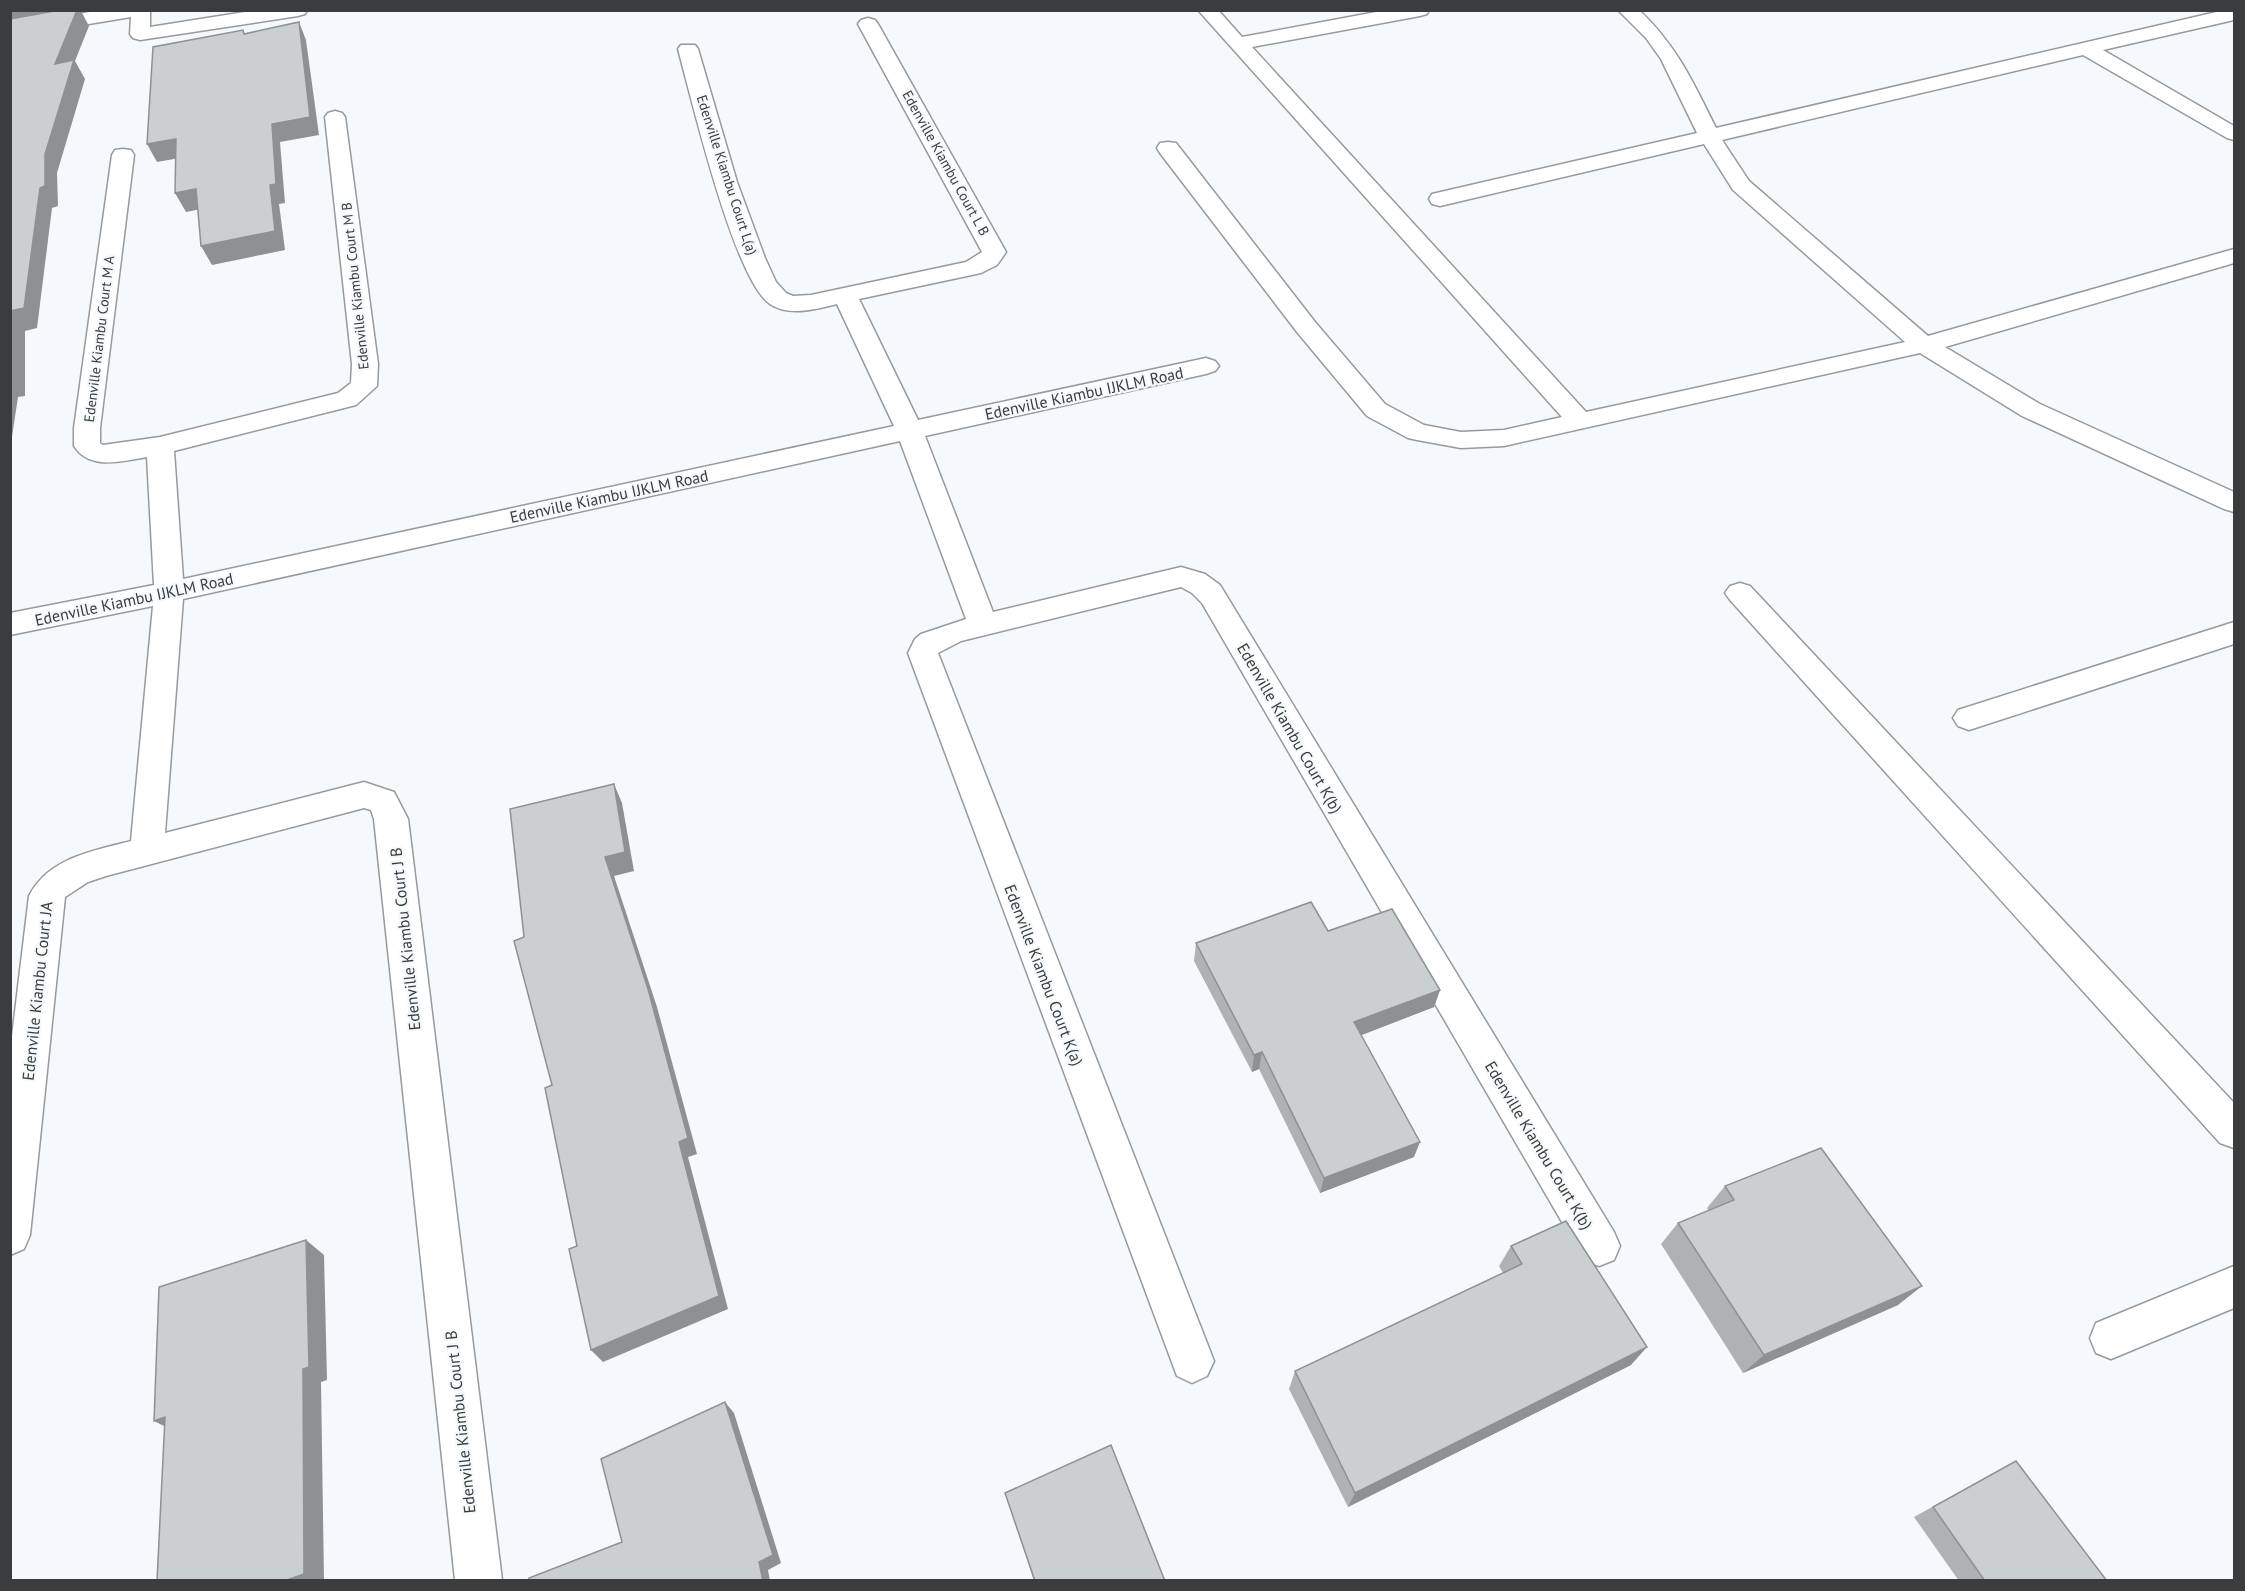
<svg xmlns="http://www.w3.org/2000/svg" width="2245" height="1591" viewBox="0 0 2245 1591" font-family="'PT Sans',sans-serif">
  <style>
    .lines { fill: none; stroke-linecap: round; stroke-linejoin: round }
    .minor-casing { stroke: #969a9d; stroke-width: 3 }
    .minor { fill: #fff; fill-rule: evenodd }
    .wall { fill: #aeb2b3 }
    .shaded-wall { fill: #8d9192 }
    .building { fill: #cacfd0; stroke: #8d9192; stroke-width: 1.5 }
    .labels { text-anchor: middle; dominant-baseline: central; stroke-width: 4.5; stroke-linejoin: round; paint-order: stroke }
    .far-street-label { font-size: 14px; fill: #3a3c3d; stroke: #f5f9fc }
    .street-label { font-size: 16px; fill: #3a3c3d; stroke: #f5f9fc }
  </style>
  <rect width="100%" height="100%" fill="#f5f9fc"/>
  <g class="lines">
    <defs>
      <path id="minor" d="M 102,10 L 150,10 L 150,27 L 257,10 L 307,10 L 305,14 L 298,16 L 140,40 L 133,38 L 130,34 L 131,17 L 10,37 L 10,25 Z
        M 1198,10 L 1218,10 L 1242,37 L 1387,10 L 1429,10 L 1427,14 L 1420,16 L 1252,47 L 1586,412 L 1905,342 L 1733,190 L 1704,144 L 1440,206 L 1432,204 L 1429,199 L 1432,194 L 1697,133 L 1661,59 L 1646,38 L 1618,10 L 1639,10 C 1677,46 1693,82 1716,128 L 2225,10 L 2234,10 L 2234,20 L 2103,50 L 2234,126 L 2234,140 L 2227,138 L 2083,55 L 1722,140 L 1749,181 L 1928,336 L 2234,249 L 2234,263 L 1945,347 L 2040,404 L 2234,492 L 2234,512 L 2224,509 L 2022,416 L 1920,353 L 1504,446 L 1461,448 L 1417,440 L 1408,438 L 1367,416 L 1297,332 L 1160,153 L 1157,148 L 1160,143 L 1168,142 L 1176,143 L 1315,322 L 1385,404 L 1424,425 L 1461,432 L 1504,430 L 1562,417 Z
        M 868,18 L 875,20 L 878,24 L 1006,252 L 997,265 L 981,273 L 859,299 L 918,420 L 1206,358 L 1215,361 L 1219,366 L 1215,371 L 1206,374 L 925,436 L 993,612 L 1181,567 L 1205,574 L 1220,585 L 1614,1232 L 1620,1246 L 1614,1260 L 1599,1266 L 1584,1260 L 1202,603 L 1192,593 L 1181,587 L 961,641 L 938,653 L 1214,1361 L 1207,1376 L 1192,1383 L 1177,1376 L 908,653 L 915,639 L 921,634 L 966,619 L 900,441 L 183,599 L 165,833 L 364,782 L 394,792 L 408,819 L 502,1580 L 455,1580 L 374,819 L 371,810 L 364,808 L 106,876 L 88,882 L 65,897 L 30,1235 L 24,1249 L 10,1255 L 10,1053 L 29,896 C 48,858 93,851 131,841 L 153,606 L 10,635 L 10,613 L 154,585 L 147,457 C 122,461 90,471 74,446 L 74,428 L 112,155 L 115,150 L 123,149 L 131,150 L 134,155 L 100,428 L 100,443 L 103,445 L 160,437 L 338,393 L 351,383 L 352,364 L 325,117 L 328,113 L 335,111 L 342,113 L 345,117 L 378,364 L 377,386 L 356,405 L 174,451 L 183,579 L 894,426 L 837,304 C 817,309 789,317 770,304 C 734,280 691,96 678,49 L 681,45 L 695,45 L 698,49 L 737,182 L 765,258 L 776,282 L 786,293 L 793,296 L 811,295 L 966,262 L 982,252 L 858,24 L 861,20 Z
        M 1740,583 L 1750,586 L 2234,1103 L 2234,1148 L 2220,1143 L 1730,600 L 1725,593 L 1730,586 Z
        M 2234,622 L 2234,644 L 1969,730 L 1958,726 L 1953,718 L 1958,710 Z
        M 2234,1266 L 2234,1308 L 2111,1359 L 2096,1353 L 2090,1338 L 2096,1323 Z"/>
    </defs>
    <use href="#minor" class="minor-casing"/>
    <use href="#minor" class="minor"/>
  </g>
  <path class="wall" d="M 1328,931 L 1440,990 L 1434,1007 L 1361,1035 L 1414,1157 L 1320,1193 L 1259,1069 L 1252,1072 L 1194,961 L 1196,943 Z
    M 1725,1186 L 1898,1305 L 1743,1373 L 1661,1244 L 1678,1223 L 1709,1211 L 1707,1208 Z
    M 1511,1246 L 1631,1365 L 1348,1507 L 1289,1389 L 1295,1371 L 1503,1273 L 1499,1266 Z
    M 2016,1461 L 2107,1581 L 1959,1581 L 1914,1517 Z
    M 1005,1493 L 1165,1581 L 1034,1581 Z"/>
  <path class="shaded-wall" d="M 10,10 L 85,10 L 81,11 L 89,26 L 75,61 L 85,79 L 57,173 L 58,206 L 52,208 L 37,328 L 25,331 L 25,396 L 18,397 L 10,450 L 10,311 L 45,154 L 66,83 L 10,23 Z
    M 299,22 L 306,40 L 319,135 L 280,142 L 285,203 L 279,204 L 285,250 L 212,265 L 201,246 L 270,185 L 272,124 Z
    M 176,139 L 185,157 L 157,162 L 147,144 Z
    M 196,189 L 206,208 L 186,212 L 175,193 Z
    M 614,784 L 622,803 L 634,871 L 614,876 L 657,1007 L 697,1154 L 688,1157 L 728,1309 L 603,1362 L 591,1350 L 605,857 Z
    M 1440,990 L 1434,1007 L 1349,1040 L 1354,1022 Z
    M 1262,1052 L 1259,1069 L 1252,1072 L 1254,1055 Z
    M 1420,1142 L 1414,1157 L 1320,1193 L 1324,1178 Z
    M 306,1240 L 324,1255 L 327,1380 L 321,1382 L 324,1581 L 284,1581 Z
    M 1922,1286 L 1898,1305 L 1743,1373 L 1764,1355 Z
    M 1647,1347 L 1631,1365 L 1348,1507 L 1355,1493 Z
    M 725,1402 L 734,1413 L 781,1563 L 768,1570 L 770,1581 L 763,1581 Z
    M 165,1417 L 176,1432 L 154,1421 Z"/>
  <path class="building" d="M 60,10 L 77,10 L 55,64 L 74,60 L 45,154 L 45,186 L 40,188 L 24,308 L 10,311 L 10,19 Z
    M 299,22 L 310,117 L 272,124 L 276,184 L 270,185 L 275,231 L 201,246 L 196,189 L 175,193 L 176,139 L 147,144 L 153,47 L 243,30 L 244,34 Z
    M 614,784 L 625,852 L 605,857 L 648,989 L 688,1138 L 679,1142 L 719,1296 L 591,1350 L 569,1249 L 577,1246 L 545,1088 L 552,1085 L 514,941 L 524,937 L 510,809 Z
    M 1311,902 L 1328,931 L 1392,909 L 1440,990 L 1354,1022 L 1420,1142 L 1324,1178 L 1262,1052 L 1254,1055 L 1196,943 Z
    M 1821,1148 L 1922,1286 L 1764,1355 L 1678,1223 L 1734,1200 L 1725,1186 Z
    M 1566,1221 L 1647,1347 L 1355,1493 L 1295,1371 L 1522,1264 L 1511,1246 Z
    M 306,1240 L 309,1367 L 303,1369 L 304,1574 L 284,1581 L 157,1581 L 165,1417 L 154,1421 L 159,1287 Z
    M 725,1402 L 773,1555 L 759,1562 L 763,1581 L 529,1581 L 529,1578 L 622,1542 L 601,1459 Z
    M 1111,1445 L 1165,1581 L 1035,1581 L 1005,1493 Z
    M 2016,1461 L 2107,1581 L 1985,1581 L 1933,1507 Z"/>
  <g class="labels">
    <g class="far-street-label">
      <text transform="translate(946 163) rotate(61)">Edenville Kiambu Court L B</text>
      <text transform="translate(727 175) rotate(72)">Edenville Kiambu Court L(a)</text>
      <text transform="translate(355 286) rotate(-96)">Edenville Kiambu Court M B</text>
      <text transform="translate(99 339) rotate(-83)">Edenville Kiambu Court M A</text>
    </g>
    <g class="street-label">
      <text transform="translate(1084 393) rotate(-12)">Edenville Kiambu IJKLM Road</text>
      <text transform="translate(609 496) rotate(-12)">Edenville Kiambu IJKLM Road</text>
      <text transform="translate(134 599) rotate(-12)">Edenville Kiambu IJKLM Road</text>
      <text transform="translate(1290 728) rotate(60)">Edenville Kiambu Court K(b)</text>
      <text transform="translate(405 939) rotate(-96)">Edenville Kiambu Court J B</text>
      <text transform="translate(1044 975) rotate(69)">Edenville Kiambu Court K(a)</text>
      <text transform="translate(37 991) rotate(-84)">Edenville Kiambu Court JA</text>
      <text transform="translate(1539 1145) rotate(59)">Edenville Kiambu Court K(b)</text>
      <text transform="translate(460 1422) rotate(-96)">Edenville Kiambu Court J B</text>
    </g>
  </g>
  <rect width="2245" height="1591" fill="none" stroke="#3a3c3d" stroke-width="24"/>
</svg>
